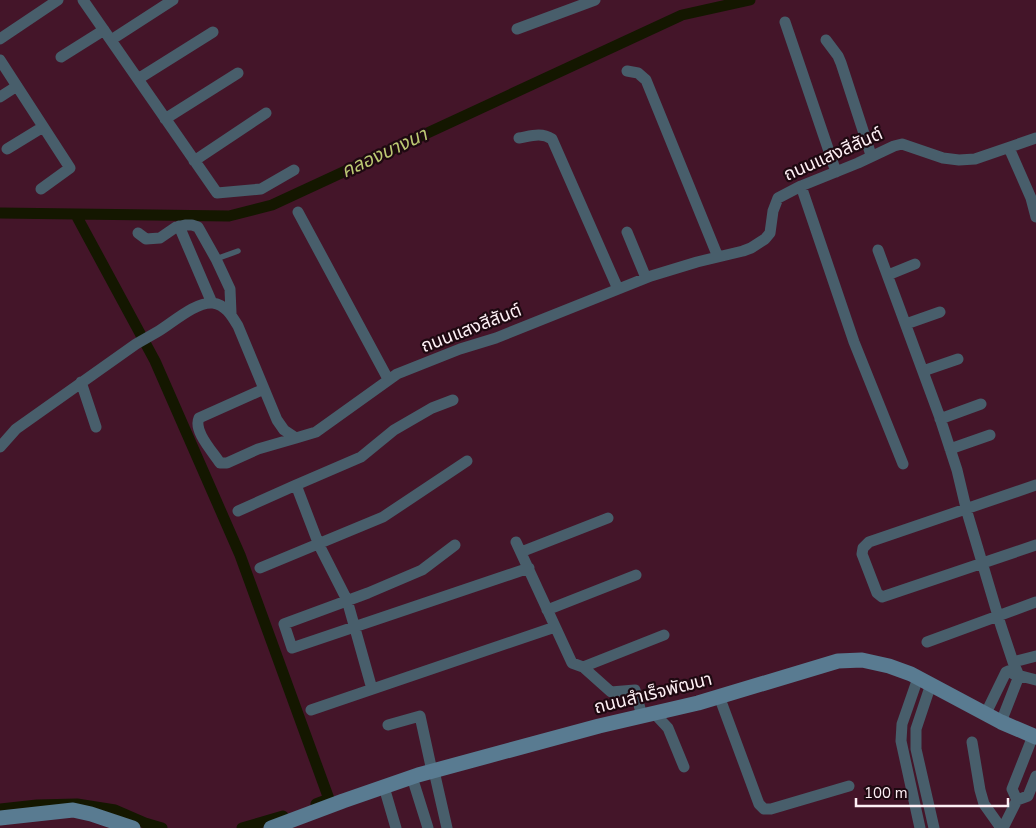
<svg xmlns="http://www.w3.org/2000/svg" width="1036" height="828" viewBox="0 0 1036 828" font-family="'Nunito Sans','Noto Sans Thai',sans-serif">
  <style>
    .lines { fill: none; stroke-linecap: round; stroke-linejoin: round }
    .canal { stroke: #141700; stroke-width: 11 }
    .lane { stroke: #485e6b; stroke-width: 5.5 }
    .street { stroke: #485e6b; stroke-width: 11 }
    .secondary { stroke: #597b91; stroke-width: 15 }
    .labels { text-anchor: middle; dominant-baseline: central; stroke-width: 4.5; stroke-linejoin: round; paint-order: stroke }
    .street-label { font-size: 18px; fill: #fef0f5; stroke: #1e0911 }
    .water-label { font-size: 19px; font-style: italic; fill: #bcc973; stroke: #1e0911 }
  </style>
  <rect width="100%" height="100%" fill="#441529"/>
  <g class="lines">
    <path class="canal" d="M 0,213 L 229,216 L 272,205 L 682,15 L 750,0
      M 76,215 L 155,361 L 240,555 L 329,799 L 316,804
      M 0,809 L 37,805 L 77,804 L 115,810 L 145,823 L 162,828
      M 242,828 L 283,816"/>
    <path class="lane" d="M 216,259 L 238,251"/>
    <path class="street" d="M 83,0 L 217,193 L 261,189 L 294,170
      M 785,22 L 836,172
      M 517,29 L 595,0
      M 0,39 L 58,0
      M 111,40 L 173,0
      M 826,40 L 838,56 L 841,63 L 871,155
      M 61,57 L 104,30
      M 0,60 L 70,168 L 41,189
      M 627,71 L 638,73 L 646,80 L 718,257
      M 138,79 L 213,32
      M 0,97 L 17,86
      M 165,119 L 238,73
      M 519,138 C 531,136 541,132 552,139 L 618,289
      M 1009,148 L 1031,198 L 1036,217
      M 7,149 L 43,127
      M 194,161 L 266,113
      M 801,186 L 854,342 L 903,464
      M 298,212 L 388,379
      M 179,226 L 212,303
      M 627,232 L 646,278
      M 138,233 L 146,239 L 160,238 L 176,227 L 185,225 L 192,225 L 198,227 L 216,259 L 230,289 L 231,313
      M 878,250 L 939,415 L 957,470 L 967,512 L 1001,626 L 1013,662 L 1019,676 L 1001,722
      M 888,275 L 915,264
      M 906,324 L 940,312
      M 923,371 L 958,359
      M 81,382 L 96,427
      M 264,389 L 199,418 C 193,431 213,452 220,463 L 227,463 L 258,449 L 296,438
      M 940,419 L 981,404
      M 0,447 L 16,429 L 136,344 C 143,340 150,336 157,332 C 171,324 196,301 213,303 C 226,305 232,316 238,326 L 277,420 L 284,430 L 296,438 L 316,432 L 397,374 L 460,349 L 496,338 L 651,276 L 697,262 L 743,251 L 751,248 L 765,239 L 770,233 L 773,211 L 778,198 L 801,186 L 858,163 L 894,146 L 902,144 L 943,158 L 959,160 L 975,159 L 1036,138
      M 950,449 L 990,435
      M 1036,485 L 869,542 L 863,548 L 862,554 L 877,593 L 882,597 L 1036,545
      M 238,511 L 296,485
      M 516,542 L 572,663 L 583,667 L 611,692 L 635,690 L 642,716
      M 455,545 L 422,570 L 368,593 L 284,624 L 292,648 L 529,568
      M 521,552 L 608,518
      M 260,568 L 383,517 L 467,461
      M 547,610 L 636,575
      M 927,642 L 1036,602
      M 1013,662 L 1036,656
      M 583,667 L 664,635
      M 1013,674 L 1036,680
      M 918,678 L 902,724 L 901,741 L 920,828
      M 931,684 L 916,729 L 916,749 L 934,828
      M 372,689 L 347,600 L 319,545 L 296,485 L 361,457 L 394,430 L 432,408 L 453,400
      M 719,696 L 759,804 L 764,809 L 771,809 L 849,786
      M 311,710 L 555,627
      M 654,713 L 668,728 L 684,767
      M 986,713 L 1006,672 L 1015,668
      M 388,725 L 420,716 L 432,771
      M 972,742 L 980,790 L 984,804 L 1001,828
      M 434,771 L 447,828
      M 412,777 L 428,828
      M 384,787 L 396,828
      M 1017,800 L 1012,789 L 1033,736
      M 1003,828 L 1017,800 L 1028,796 L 1036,776"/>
    <path class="secondary" d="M 0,818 L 73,810 L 91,814 L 133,828
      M 271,828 L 343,801 L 418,775 L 599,726 L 698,703 L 838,661 L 862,660 L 889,666 L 911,674 L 1001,722 L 1036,737"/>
  </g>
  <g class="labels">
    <g class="street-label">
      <text transform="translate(833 154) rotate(-24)">ถนนแสงสีสันต์</text>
      <text transform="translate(471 328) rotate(-21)">ถนนแสงสีสันต์</text>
      <text transform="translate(653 693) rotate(-14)">ถนนสำเร็จพัฒนา</text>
    </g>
    <g class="water-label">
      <text transform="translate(384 153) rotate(-25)">คลองบางนา</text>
    </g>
  </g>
  <path d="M856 798v8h152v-8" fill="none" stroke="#fef0f5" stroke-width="2.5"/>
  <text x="864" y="798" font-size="15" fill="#fef0f5" stroke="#1e0911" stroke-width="4" paint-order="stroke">100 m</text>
</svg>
